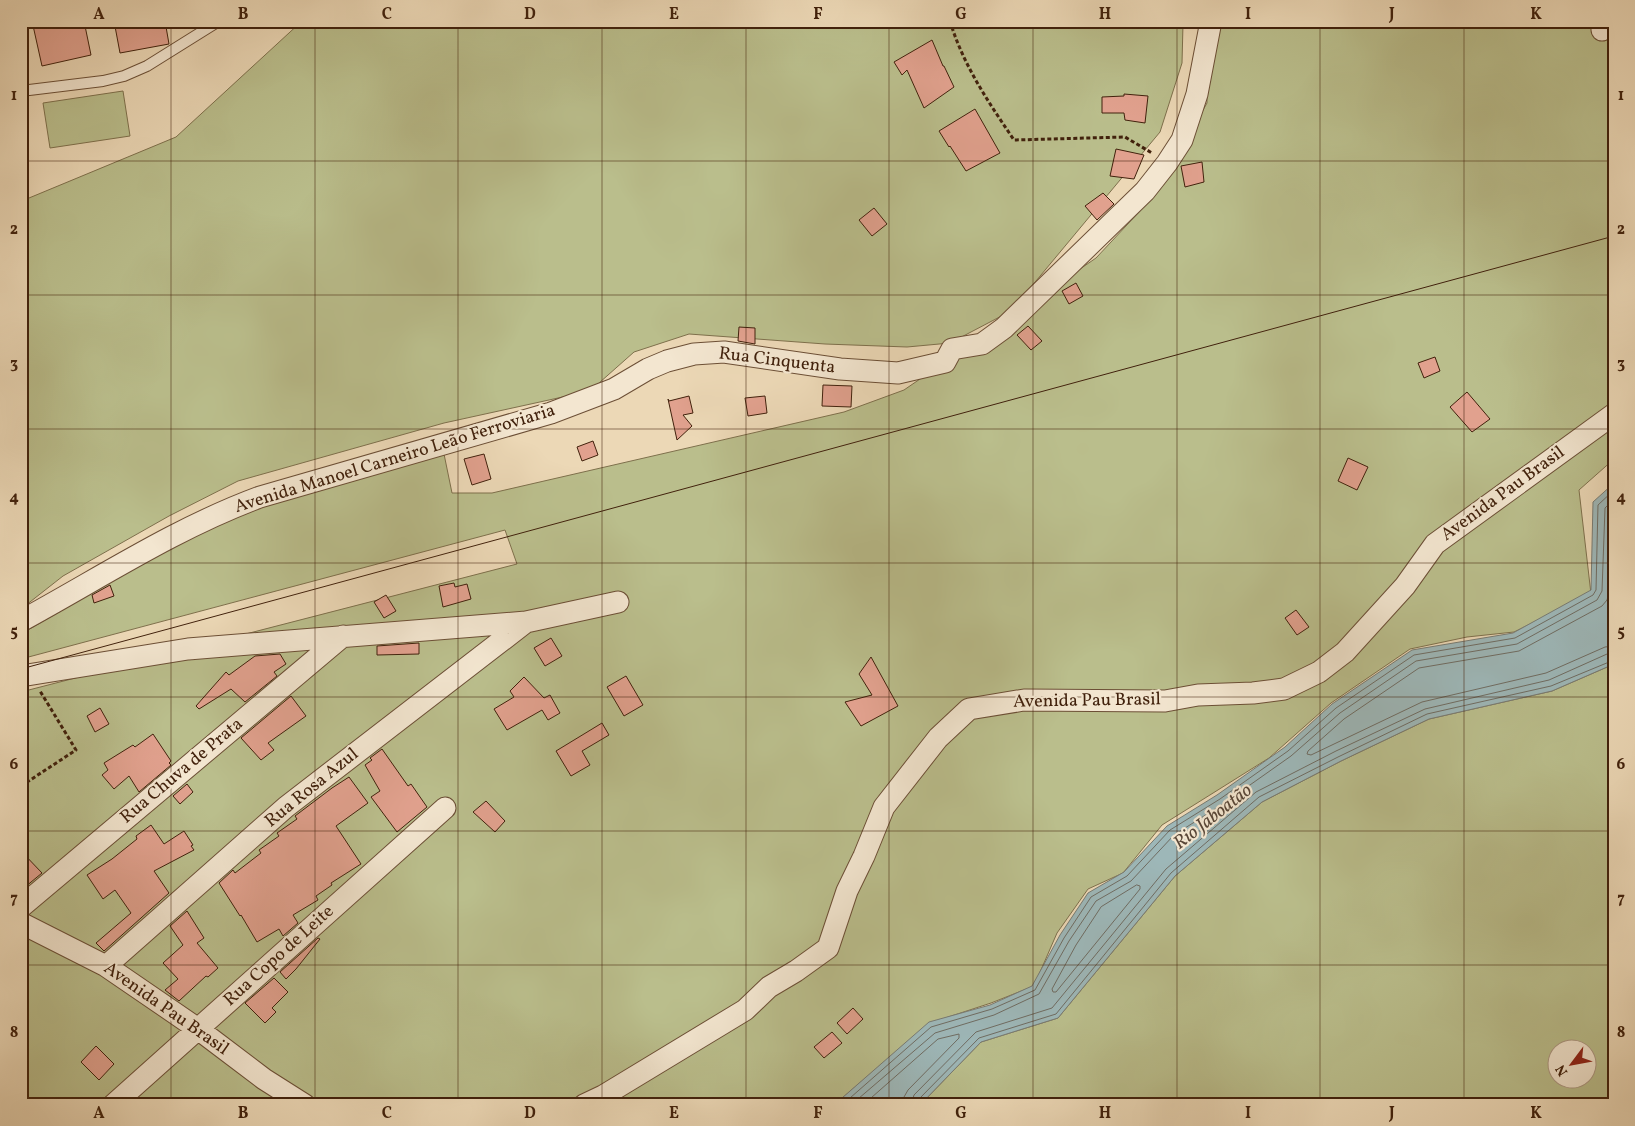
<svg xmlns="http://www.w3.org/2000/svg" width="1635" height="1126" viewBox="0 0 1635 1126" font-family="Vollkorn,serif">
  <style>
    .green { fill: #babe8c; stroke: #7e704c; fill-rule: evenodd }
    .water { fill: #9db7b8; stroke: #787b73 }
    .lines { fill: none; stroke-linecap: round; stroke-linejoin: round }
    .shore { stroke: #6f6c62; stroke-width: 1 }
    .stream { stroke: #787b73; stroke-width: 5.5 }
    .building { fill: #e1a18e; stroke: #41210c }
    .lane-casing { stroke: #6c4f36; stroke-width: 12 }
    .street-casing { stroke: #6c4f36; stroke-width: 23 }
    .path { stroke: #41210c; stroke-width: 3; stroke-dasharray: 4 2.5; stroke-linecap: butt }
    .lane { stroke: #f3e6d0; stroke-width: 10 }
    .street { stroke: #f3e6d0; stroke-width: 21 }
    .tram { stroke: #41210c; stroke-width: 1 }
    .grid { fill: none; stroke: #41210c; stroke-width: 1; stroke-opacity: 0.55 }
    .labels { text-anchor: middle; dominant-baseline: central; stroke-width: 4.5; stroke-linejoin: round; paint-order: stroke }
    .street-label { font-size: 18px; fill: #41210c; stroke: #f3e6d0 }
    .water-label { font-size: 19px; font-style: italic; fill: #584637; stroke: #f3e6d0 }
    .neatline { fill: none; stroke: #41210c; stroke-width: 2 }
    .grid-label { font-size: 16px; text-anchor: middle; font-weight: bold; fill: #41210c }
  </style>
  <rect width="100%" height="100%" fill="#ecd8b6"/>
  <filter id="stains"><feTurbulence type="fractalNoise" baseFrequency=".004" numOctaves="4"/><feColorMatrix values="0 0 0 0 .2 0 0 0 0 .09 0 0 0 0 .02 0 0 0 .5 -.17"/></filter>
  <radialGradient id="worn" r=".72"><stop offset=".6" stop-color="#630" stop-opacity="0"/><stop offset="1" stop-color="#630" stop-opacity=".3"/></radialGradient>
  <path class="green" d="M 302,21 L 1159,21 L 1183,24 L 1182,63 L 1160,132 L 1011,311 L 950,343 L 907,347 L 825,344 L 689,334 L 634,352 L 590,391 L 444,423 L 238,481 L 169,516 L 63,576 L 21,609 L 21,190 L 29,198 L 176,137 Z
    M 1207,21 L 1614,21 L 1614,459 L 1579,490 L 1591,594 L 1514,632 L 1467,637 L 1410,649 L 1331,703 L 1269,758 L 1162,825 L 1123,873 L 1088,889 L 1057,933 L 1034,986 L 991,1003 L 930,1023 L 834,1105 L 31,1105 L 21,1092 L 21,692 L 517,564 L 505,530 L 21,659 L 21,634 L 183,540 L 257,508 L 444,454 L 452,493 L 492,493 L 844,412 L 904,390 L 1096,258 L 1156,194 L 1207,103 Z
    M 123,91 L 130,136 L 50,148 L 43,103 Z
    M 1614,664 L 1614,1105 L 920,1105 L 981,1042 L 1058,1018 L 1175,876 L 1262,802 L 1341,761 L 1429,719 L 1552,691 ZM 1558,1048 L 1588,1048 L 1588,1078 L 1558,1078 Z"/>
  <path class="water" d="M 1614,483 L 1614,664 L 1552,691 L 1429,719 L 1341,761 L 1262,802 L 1175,876 L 1058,1018 L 981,1042 L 920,1105 L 834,1105 L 929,1022 L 990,1005 L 1032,986 L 1060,935 L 1088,893 L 1124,872 L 1167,826 L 1217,795 L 1285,747 L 1332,704 L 1412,650 L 1513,633 L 1591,590 L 1593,502 Z"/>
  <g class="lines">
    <path class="shore" d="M 1614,509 L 1612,512 L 1609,593 L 1607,600 L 1602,606 L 1519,651 L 1419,668 L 1344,719 L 1308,751 L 1307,754 L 1311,755 L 1422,702 L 1546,673 L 1605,647 L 1614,646
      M 1137,885 L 1140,886 L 1140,889 L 1056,992 L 1053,992 L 1052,989 L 1076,945 L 1101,907 Z
      M 842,1105 L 931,1027 L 992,1009 L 1035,990 L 1064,938 L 1091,897 L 1127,876 L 1170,830 L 1220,799 L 1288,751 L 1336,708 L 1414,655 L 1515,638 L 1593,595 L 1596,590 L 1598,505 L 1614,490
      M 851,1105 L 935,1033 L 994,1015 L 1039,994 L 1069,941 L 1096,901 L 1131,881 L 1174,835 L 1223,804 L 1291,756 L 1340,713 L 1416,661 L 1517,644 L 1597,600 L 1602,591 L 1605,508 L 1614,499
      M 863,1105 L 938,1039 L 959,1034 L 959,1038 L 908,1090 L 904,1097 L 903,1105
      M 911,1105 L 914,1095 L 976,1032 L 1052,1008 L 1166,869 L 1256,792 L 1336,751 L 1425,709 L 1549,680 L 1607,654 L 1614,653
      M 917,1105 L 919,1099 L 979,1038 L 1056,1014 L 1171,873 L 1259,797 L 1338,757 L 1427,714 L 1551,686 L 1614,660"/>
    <path class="stream" d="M 21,1101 L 26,1105"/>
  </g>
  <path class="building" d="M 32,21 L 84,21 L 91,55 L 42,66 Z
    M 114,21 L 165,21 L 169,44 L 120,53 Z
    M 932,40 L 943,66 L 944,66 L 954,87 L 924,108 L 907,70 L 902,75 L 894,62 Z
    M 1124,94 L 1148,96 L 1145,123 L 1125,120 L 1124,113 L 1102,113 L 1102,97 L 1124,96 Z
    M 975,109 L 1000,153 L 966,171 L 950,146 L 949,147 L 939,131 Z
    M 1116,149 L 1144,155 L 1134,179 L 1110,176 Z
    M 1202,162 L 1204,182 L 1185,187 L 1181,166 Z
    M 1103,193 L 1114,204 L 1097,220 L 1085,206 Z
    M 874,208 L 887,224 L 872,236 L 859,220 Z
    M 1076,283 L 1083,296 L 1069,304 L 1062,291 Z
    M 1028,326 L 1042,341 L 1031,350 L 1017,335 Z
    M 739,327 L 755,328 L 755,344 L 738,341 Z
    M 1435,357 L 1440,371 L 1424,378 L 1418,363 Z
    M 823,385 L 852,386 L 851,407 L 822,406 Z
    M 1467,392 L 1490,419 L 1472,432 L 1450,407 Z
    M 689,396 L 693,413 L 683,415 L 692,426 L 677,440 L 668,399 L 669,401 Z
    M 765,396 L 767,413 L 748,416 L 745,398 Z
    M 593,441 L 598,455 L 582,461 L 577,447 Z
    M 484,454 L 491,479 L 472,485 L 464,459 Z
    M 1348,458 L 1368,467 L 1357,490 L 1338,481 Z
    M 454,583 L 455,587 L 467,584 L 471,599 L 443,607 L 439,586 Z
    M 110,585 L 114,596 L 94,603 L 92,595 Z
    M 386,595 L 396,611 L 384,618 L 374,602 Z
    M 1296,610 L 1309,627 L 1297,635 L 1285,618 Z
    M 551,638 L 562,656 L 545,666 L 534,648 Z
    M 419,643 L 419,654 L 377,655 L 377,646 Z
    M 280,654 L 286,664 L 274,672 L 277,676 L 245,702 L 231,689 L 199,709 L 196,706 L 226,672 L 229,675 L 255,656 Z
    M 871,657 L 898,706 L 861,726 L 845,702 L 872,695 L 859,674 Z
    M 626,676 L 643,705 L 624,716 L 607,687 Z
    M 524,677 L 544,698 L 550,695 L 560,713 L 548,720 L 542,710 L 507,730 L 494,709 L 514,697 L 510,691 Z
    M 291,696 L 306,716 L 268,743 L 274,750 L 261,760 L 241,738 Z
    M 100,708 L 109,724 L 95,732 L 87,716 Z
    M 602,723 L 609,735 L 582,751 L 590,765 L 571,776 L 556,751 Z
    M 153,734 L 171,761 L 169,763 L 171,765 L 139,792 L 129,776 L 114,789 L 102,775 L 108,770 L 104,763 L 133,745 L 135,747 Z
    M 382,749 L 408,786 L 411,784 L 427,807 L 397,832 L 371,797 L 380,791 L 365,765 L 372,760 L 370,758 Z
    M 349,777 L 368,803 L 336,826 L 361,864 L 331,883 L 332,885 L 316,896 L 318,900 L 293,915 L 298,923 L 283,936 L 279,929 L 257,942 L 241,915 L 240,916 L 219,883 L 233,870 L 235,873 L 261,853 L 259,850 L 279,836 L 277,833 L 297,819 L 295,816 L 332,788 Z
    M 187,784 L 193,792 L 180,804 L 173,796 Z
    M 486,801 L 505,821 L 495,832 L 473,812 Z
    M 151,825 L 164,844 L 184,831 L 193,845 L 191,846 L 194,850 L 154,871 L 169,893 L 104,951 L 96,943 L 131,913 L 115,890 L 103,899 L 87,875 L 112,859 L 137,839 L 136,836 Z
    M 21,851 L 42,873 L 25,887 L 21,883 Z
    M 187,911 L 204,938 L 197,943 L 218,968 L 208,977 L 206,976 L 179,1001 L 165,990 L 178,979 L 163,963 L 183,945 L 170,926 Z
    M 318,938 L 320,939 L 296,969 L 286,979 L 280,972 Z
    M 274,978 L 288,992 L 272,1008 L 276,1012 L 265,1023 L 245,1003 Z
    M 853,1008 L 863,1019 L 847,1034 L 837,1023 Z
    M 832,1032 L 842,1043 L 824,1058 L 814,1047 Z
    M 96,1046 L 114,1064 L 99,1080 L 81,1062 Z"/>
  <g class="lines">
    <defs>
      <path id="lane" d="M 21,91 L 103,81 L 124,76 L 147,66 L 219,21"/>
      <path id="street" d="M 1602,21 L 1602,30
        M 21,621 C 100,578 176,528 260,497 L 551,413 L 614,389 L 648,369 L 667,361 L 694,354 L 724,352 L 840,369 L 898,373 L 945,362 L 952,349 L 982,344 L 1004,328 L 1145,191 L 1167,163 L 1182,140 L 1197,94 L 1211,21
        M 21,676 L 188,649 L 526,622 L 618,602
        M 21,907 L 343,636
        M 21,923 L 106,966 L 198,1029 L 264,1079 L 305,1105
        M 106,966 L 286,807 L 526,622
        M 113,1105 L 445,808
        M 584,1105 L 603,1096 L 745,1010 L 769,987 L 796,971 L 828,948 L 847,891 L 864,856 L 884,807 L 938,738 L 969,709 L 1024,700 L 1165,701 L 1198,695 L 1253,693 L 1284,689 L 1319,672 L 1345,652 L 1405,586 L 1435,544 L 1614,414"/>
    </defs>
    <use href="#lane" class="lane-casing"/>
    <use href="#street" class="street-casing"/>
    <path class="path" d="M 950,21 C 963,65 989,103 1014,140 L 1125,137 L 1152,153
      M 21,786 L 76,750 L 40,691"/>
    <use href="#lane" class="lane"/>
    <use href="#street" class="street"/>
    <path class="tram" d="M 21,669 L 1614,236"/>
  </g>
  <path class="grid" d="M 171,21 L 171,1105M 315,21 L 315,1105M 458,21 L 458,1105M 602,21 L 602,1105M 746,21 L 746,1105M 889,21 L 889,1105M 1033,21 L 1033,1105M 1177,21 L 1177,1105M 1320,21 L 1320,1105M 1464,21 L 1464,1105M 21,161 L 1614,161M 21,295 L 1614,295M 21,429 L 1614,429M 21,563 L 1614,563M 21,697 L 1614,697M 21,831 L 1614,831M 21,965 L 1614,965"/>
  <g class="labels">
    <g class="street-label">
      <text transform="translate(777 361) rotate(7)">Rua Cinquenta</text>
      <text transform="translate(395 459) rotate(-17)">Avenida Manoel Carneiro Leão Ferroviaria</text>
      <text transform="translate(1503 494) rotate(-36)">Avenida Pau Brasil</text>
      <text transform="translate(1087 701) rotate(-1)">Avenida Pau Brasil</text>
      <text transform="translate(182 771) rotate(-40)">Rua Chuva de Prata</text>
      <text transform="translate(312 788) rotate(-39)">Rua Rosa Azul</text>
      <text transform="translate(279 956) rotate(-42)">Rua Copo de Leite</text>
      <text transform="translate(166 1009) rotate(35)">Avenida Pau Brasil</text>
    </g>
    <g class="water-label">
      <text transform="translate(1213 817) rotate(-38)">Rio Jaboatão</text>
    </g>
  </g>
  <rect width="1635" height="1126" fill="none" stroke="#ecd8b6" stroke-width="55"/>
  <g transform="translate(1572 1064) rotate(238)"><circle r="24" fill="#f3e6d0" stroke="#ac9782"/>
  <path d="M0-4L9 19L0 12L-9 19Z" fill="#8f2418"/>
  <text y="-8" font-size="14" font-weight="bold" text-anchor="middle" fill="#41210c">N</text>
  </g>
  <rect x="28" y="28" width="1580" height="1070" class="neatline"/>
  <g class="grid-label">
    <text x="99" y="19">A</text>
    <text x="243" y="19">B</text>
    <text x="387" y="19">C</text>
    <text x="530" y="19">D</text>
    <text x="674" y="19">E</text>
    <text x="818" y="19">F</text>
    <text x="961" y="19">G</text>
    <text x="1105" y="19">H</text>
    <text x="1248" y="19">I</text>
    <text x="1392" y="19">J</text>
    <text x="1536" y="19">K</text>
    <text x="14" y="100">1</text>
    <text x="1621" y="100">1</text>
    <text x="14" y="234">2</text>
    <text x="1621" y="234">2</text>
    <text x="14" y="368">3</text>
    <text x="1621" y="368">3</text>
    <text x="14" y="502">4</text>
    <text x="1621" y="502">4</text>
    <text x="14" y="636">5</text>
    <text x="1621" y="636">5</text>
    <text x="14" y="769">6</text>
    <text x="1621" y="769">6</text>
    <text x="14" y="903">7</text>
    <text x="1621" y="903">7</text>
    <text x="14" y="1037">8</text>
    <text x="1621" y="1037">8</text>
    <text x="99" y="1118">A</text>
    <text x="243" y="1118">B</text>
    <text x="387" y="1118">C</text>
    <text x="530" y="1118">D</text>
    <text x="674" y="1118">E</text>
    <text x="818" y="1118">F</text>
    <text x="961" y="1118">G</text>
    <text x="1105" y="1118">H</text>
    <text x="1248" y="1118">I</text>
    <text x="1392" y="1118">J</text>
    <text x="1536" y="1118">K</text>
  </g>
  <rect width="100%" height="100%" filter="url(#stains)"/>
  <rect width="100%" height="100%" fill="url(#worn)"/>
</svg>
